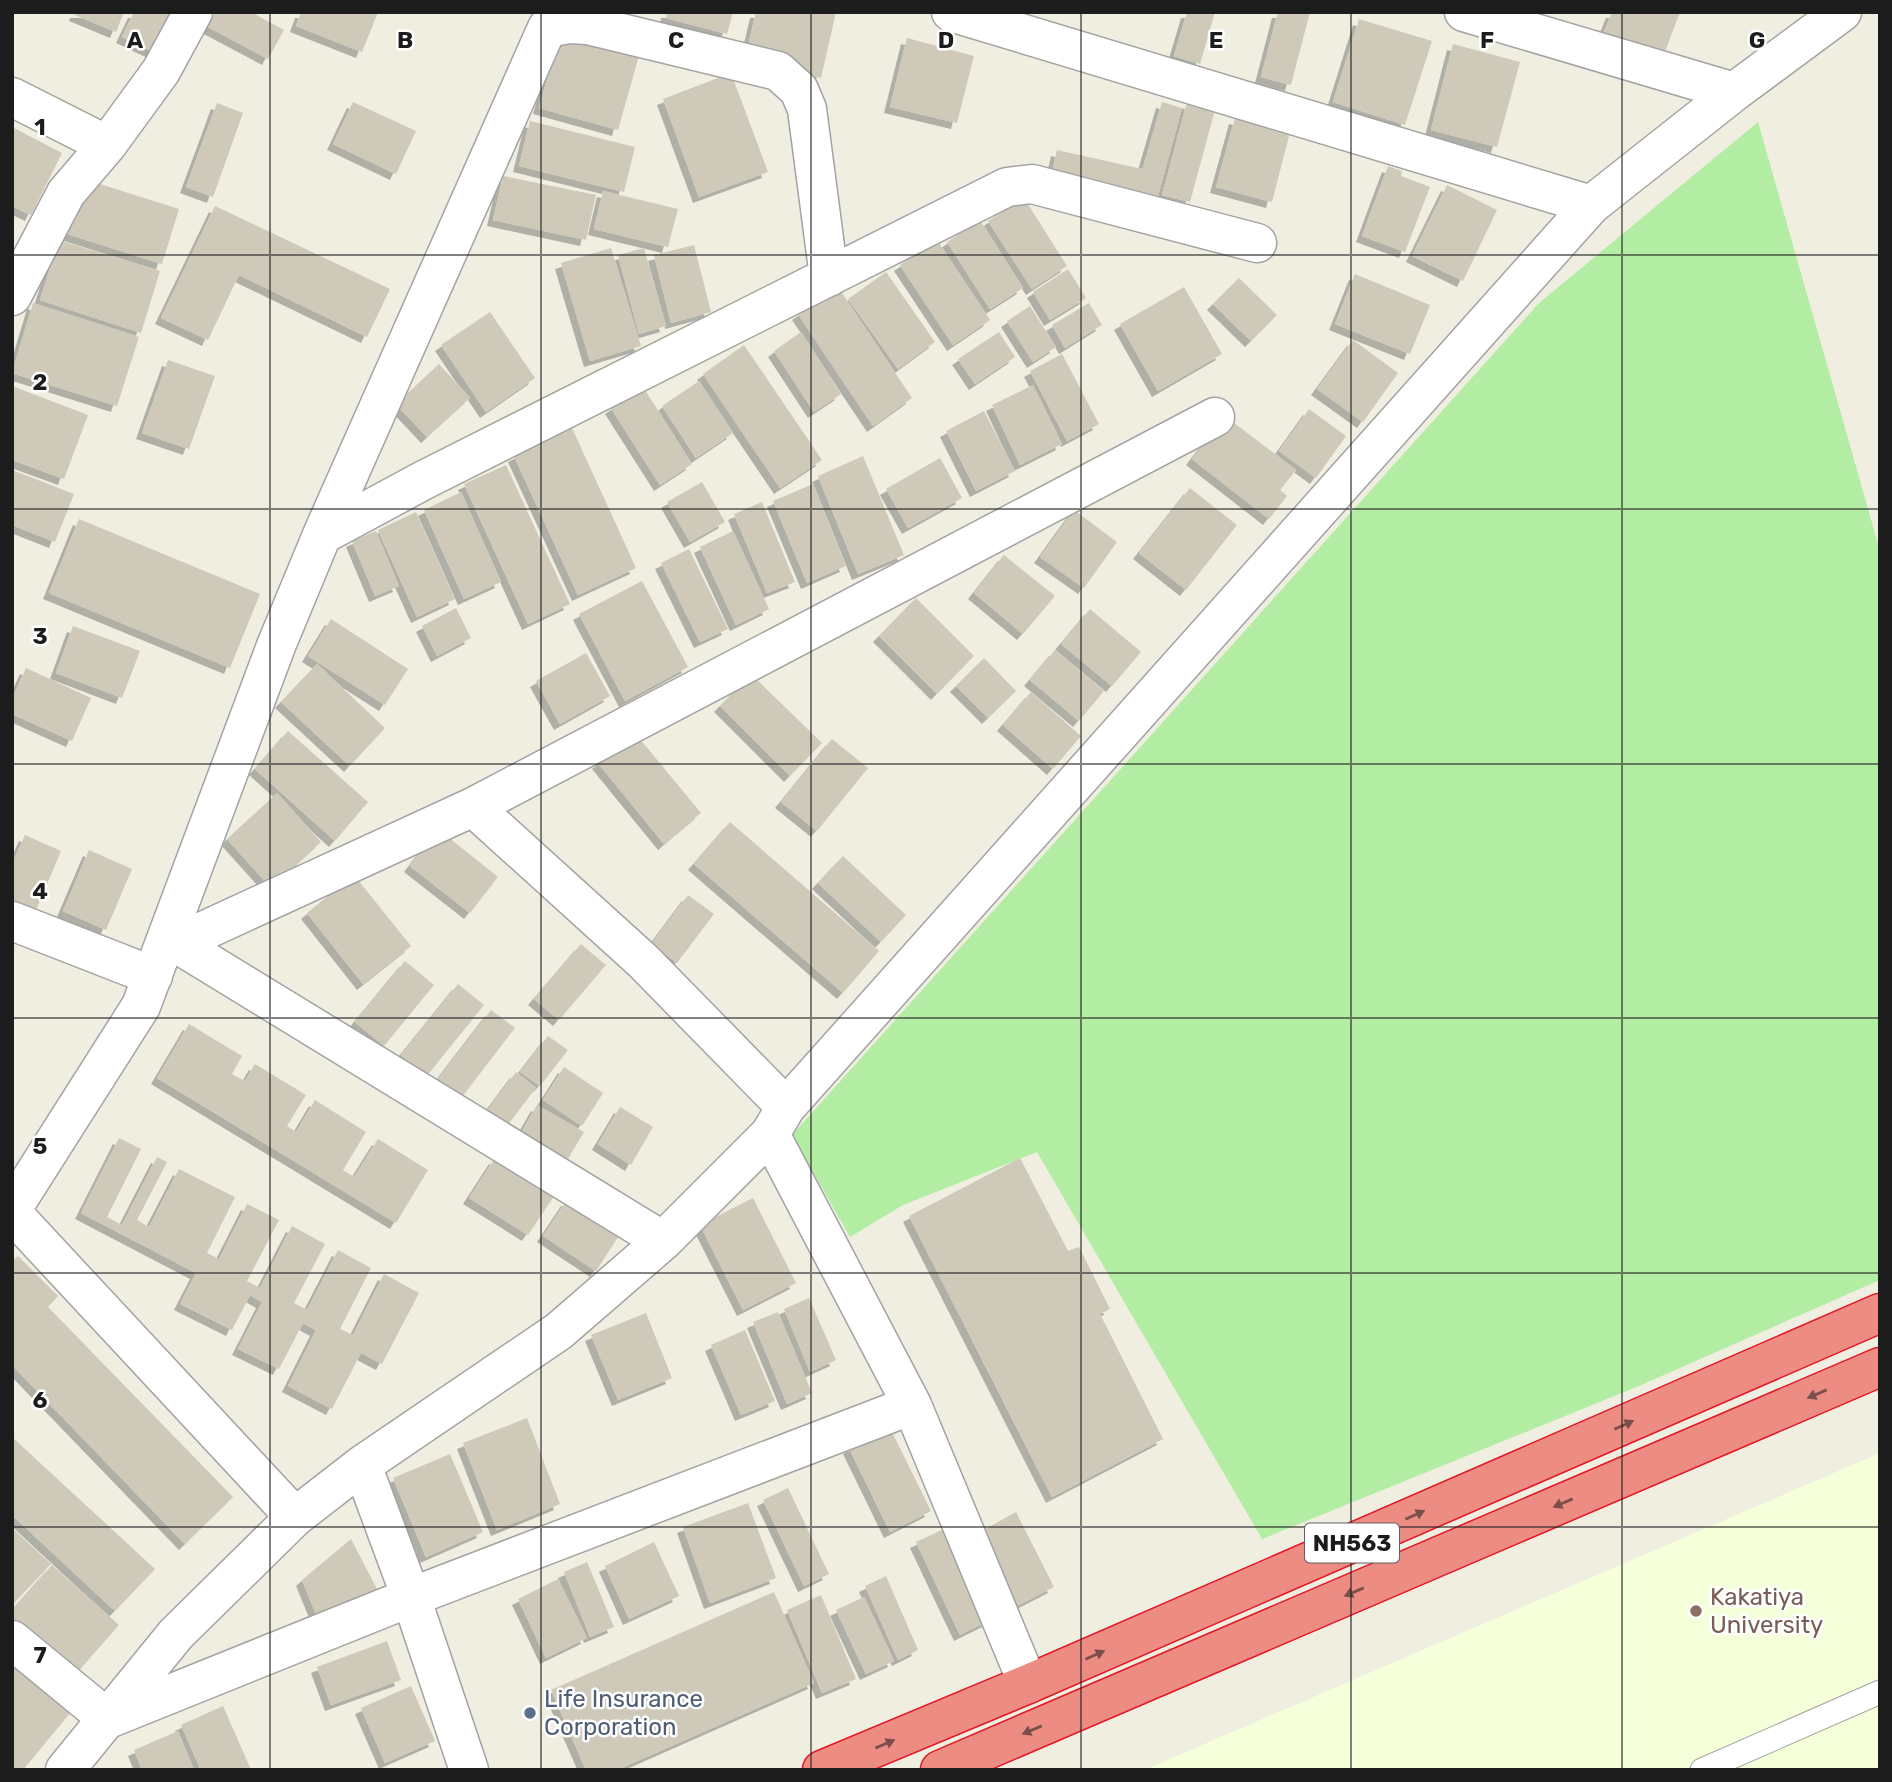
<svg xmlns="http://www.w3.org/2000/svg" width="1892" height="1782" viewBox="0 0 1892 1782" font-family="Rubik,sans-serif">
  <style>
    .education { fill: #f5ffda }
    .grass { fill: #b3eda3 }
    .building { fill: #cfc9ba; filter: url(#shadow) }
    .lines { fill: none; stroke-linecap: round; stroke-linejoin: round }
    .lane-casing { stroke: #a3a3a3; stroke-width: 25 }
    .street-casing { stroke: #a3a3a3; stroke-width: 41 }
    .highway-casing { stroke: #e41725; stroke-width: 41 }
    .lane { stroke: #fff; stroke-width: 23 }
    .street { stroke: #fff; stroke-width: 38 }
    .highway { stroke: #ed8c82; stroke-width: 38 }
    .oneway { fill: #7a4e4a }
    .grid { fill: none; stroke: #1c1c1c; stroke-width: 2; stroke-opacity: 0.55 }
    .education-dot { fill: #8d6e63; stroke: #fff; stroke-width: 2.5 }
    .service-dot { fill: #5c6f8a; stroke: #fff; stroke-width: 2.5 }
    .labels { text-anchor: middle; dominant-baseline: central; stroke-width: 5; stroke-linejoin: round; paint-order: stroke }
    .shield { fill: #fff; stroke: #606060; stroke-width: 2 }
    .shield-label { font-size: 23px; font-weight: bold; fill: #1c1c1c }
    .education-label { font-size: 24px; fill: #785e54; stroke: #fff; text-anchor: start }
    .service-label { font-size: 24px; fill: #4e5e75; stroke: #fff; text-anchor: start }
    .grid-label { font-size: 23px; text-anchor: middle; font-weight: bold; fill: #1c1c1c; stroke: #fff; stroke-width: 5; stroke-linejoin: round; paint-order: stroke }
  </style>
  <defs>
    <filter id="shadow"><feDropShadow dx="-6" dy="6" stdDeviation="0" flood-color="#0004"/></filter>
  </defs>
  <rect width="100%" height="100%" fill="#efeee1"/>
  <path class="education" d="M 1880,1453 L 1880,1770 L 1144,1770 Z"/>
  <path class="grass" d="M 1758,122 L 1880,551 L 1880,1280 L 1639,1386 L 1262,1539 L 1037,1152 L 903,1205 L 850,1237 L 792,1135 L 1539,303 Z"/>
  <path class="building" d="M 76,12 L 124,12 L 116,32 L 75,15 Z
    M 134,12 L 182,12 L 162,56 L 122,37 Z
    M 215,12 L 251,12 L 284,30 L 268,59 L 208,27 Z
    M 301,12 L 378,12 L 362,52 L 296,26 Z
    M 667,12 L 733,12 L 727,34 L 666,18 Z
    M 756,12 L 836,12 L 821,78 L 745,59 Z
    M 1187,12 L 1215,12 L 1200,64 L 1174,56 Z
    M 1278,12 L 1310,12 L 1291,85 L 1261,77 Z
    M 1612,12 L 1680,12 L 1663,57 L 1603,34 Z
    M 1359,19 L 1432,41 L 1405,125 L 1333,102 Z
    M 561,30 L 640,52 L 618,130 L 539,108 Z
    M 907,38 L 974,56 L 957,123 L 890,107 Z
    M 1453,44 L 1520,62 L 1497,147 L 1431,130 Z
    M 731,73 L 768,172 L 699,197 L 663,99 Z
    M 353,102 L 416,131 L 396,174 L 333,144 Z
    M 1162,102 L 1182,108 L 1158,196 L 1137,190 L 1136,195 L 1051,177 L 1057,150 L 1142,169 L 1140,178 Z
    M 1187,102 L 1215,110 L 1190,202 L 1162,195 Z
    M 217,103 L 243,113 L 213,197 L 186,187 Z
    M 1235,118 L 1290,132 L 1272,202 L 1216,187 Z
    M 530,121 L 635,147 L 624,192 L 519,166 Z
    M 12,127 L 62,153 L 31,215 L 12,206 Z
    M 1388,166 L 1402,171 L 1401,176 L 1430,187 L 1405,252 L 1362,236 Z
    M 503,176 L 596,195 L 586,240 L 493,220 Z
    M 84,179 L 179,209 L 162,264 L 67,234 Z
    M 1447,185 L 1497,210 L 1463,281 L 1412,256 Z
    M 603,191 L 678,209 L 668,247 L 594,229 Z
    M 1024,198 L 1067,266 L 1032,289 L 988,221 Z
    M 215,206 L 390,289 L 367,337 L 239,275 L 208,340 L 161,318 Z
    M 980,220 L 1023,288 L 990,309 L 947,242 Z
    M 59,240 L 160,271 L 141,333 L 40,300 Z
    M 937,240 L 990,320 L 953,345 L 900,265 Z
    M 694,245 L 711,312 L 671,323 L 654,255 Z
    M 611,248 L 641,346 L 590,361 L 561,263 Z
    M 644,248 L 666,326 L 639,334 L 618,255 Z
    M 1068,269 L 1086,298 L 1050,320 L 1033,292 Z
    M 886,272 L 935,342 L 898,369 L 848,299 Z
    M 1355,274 L 1430,305 L 1410,354 L 1335,324 Z
    M 1239,278 L 1277,315 L 1251,341 L 1213,304 Z
    M 838,287 L 912,398 L 873,426 L 798,314 Z
    M 1184,287 L 1222,354 L 1158,391 L 1120,324 Z
    M 33,303 L 139,337 L 117,406 L 12,373 Z
    M 1089,303 L 1102,325 L 1065,348 L 1052,325 Z
    M 1030,306 L 1056,347 L 1033,362 L 1007,321 Z
    M 490,312 L 535,378 L 486,412 L 441,345 Z
    M 801,332 L 841,394 L 814,412 L 774,351 Z
    M 999,332 L 1015,357 L 975,384 L 958,359 Z
    M 1353,340 L 1398,373 L 1363,422 L 1317,389 Z
    M 744,345 L 822,460 L 780,488 L 703,374 Z
    M 1062,354 L 1099,424 L 1067,441 L 1030,371 Z
    M 168,360 L 215,376 L 189,449 L 142,433 Z
    M 439,364 L 470,398 L 427,437 L 396,404 Z
    M 699,381 L 733,433 L 696,458 L 662,406 Z
    M 1033,385 L 1062,444 L 1020,465 L 992,405 Z
    M 12,386 L 88,415 L 64,479 L 12,460 Z
    M 643,387 L 692,464 L 660,485 L 611,408 Z
    M 1309,409 L 1346,436 L 1316,478 L 1279,451 Z
    M 984,411 L 1015,471 L 976,491 L 946,431 Z
    M 1225,416 L 1296,470 L 1280,490 L 1287,496 L 1269,519 L 1192,459 Z
    M 572,428 L 636,568 L 578,595 L 514,456 Z
    M 863,456 L 904,555 L 858,574 L 818,476 Z
    M 940,458 L 962,498 L 908,528 L 886,489 Z
    M 506,465 L 570,604 L 528,624 L 464,484 Z
    M 12,470 L 74,494 L 55,542 L 12,525 Z
    M 702,482 L 725,522 L 690,542 L 667,502 Z
    M 813,484 L 846,566 L 807,583 L 773,501 Z
    M 1190,488 L 1237,525 L 1186,590 L 1139,553 Z
    M 461,492 L 501,582 L 464,599 L 424,510 Z
    M 762,502 L 795,582 L 767,593 L 734,514 Z
    M 1074,510 L 1117,542 L 1084,588 L 1040,557 Z
    M 416,512 L 455,599 L 417,617 L 378,530 Z
    M 79,519 L 260,594 L 230,668 L 49,593 Z
    M 376,531 L 399,586 L 375,596 L 352,541 Z
    M 733,531 L 769,609 L 736,625 L 700,547 Z
    M 689,549 L 728,629 L 700,642 L 661,563 Z
    M 1004,555 L 1055,596 L 1023,634 L 974,593 Z
    M 642,581 L 688,667 L 625,701 L 579,614 Z
    M 916,598 L 974,656 L 937,694 L 879,636 Z
    M 456,608 L 471,638 L 437,656 L 422,626 Z
    M 1090,609 L 1141,652 L 1112,686 L 1061,644 Z
    M 331,619 L 408,669 L 385,705 L 308,656 Z
    M 73,626 L 140,651 L 122,698 L 56,673 Z
    M 1055,650 L 1104,691 L 1079,721 L 1030,680 Z
    M 586,653 L 610,696 L 560,724 L 536,681 Z
    M 984,658 L 1016,691 L 988,718 L 956,686 Z
    M 317,664 L 385,728 L 350,766 L 281,702 Z
    M 26,668 L 91,698 L 72,741 L 12,714 L 12,699 Z
    M 751,674 L 822,743 L 790,776 L 720,706 Z
    M 1031,692 L 1081,736 L 1053,769 L 1003,725 Z
    M 288,731 L 368,802 L 335,841 L 255,769 Z
    M 635,733 L 701,813 L 664,844 L 598,763 Z
    M 832,739 L 868,768 L 817,831 L 781,802 Z
    M 277,793 L 321,842 L 271,888 L 227,839 Z
    M 730,822 L 879,951 L 843,993 L 694,864 Z
    M 438,829 L 498,877 L 470,913 L 410,866 Z
    M 25,835 L 61,851 L 36,910 L 12,900 L 12,864 Z
    M 89,850 L 132,869 L 106,930 L 63,911 Z
    M 843,856 L 906,915 L 881,942 L 818,883 Z
    M 354,875 L 411,946 L 363,984 L 307,913 Z
    M 688,895 L 714,914 L 677,963 L 652,943 Z
    M 581,944 L 606,965 L 559,1020 L 534,999 Z
    M 405,961 L 434,985 L 384,1046 L 355,1022 Z
    M 458,984 L 484,1005 L 426,1077 L 401,1055 Z
    M 491,1010 L 515,1028 L 462,1097 L 438,1079 Z
    M 189,1024 L 242,1056 L 232,1074 L 245,1081 L 255,1064 L 306,1095 L 287,1126 L 296,1132 L 315,1100 L 366,1132 L 343,1170 L 354,1177 L 378,1139 L 428,1170 L 396,1223 L 157,1078 Z
    M 548,1036 L 568,1050 L 540,1086 L 520,1072 Z
    M 564,1067 L 603,1093 L 582,1126 L 543,1100 Z
    M 516,1072 L 536,1088 L 503,1131 L 483,1116 Z
    M 537,1105 L 584,1132 L 563,1167 L 517,1140 Z
    M 620,1107 L 653,1127 L 631,1165 L 598,1144 Z
    M 119,1138 L 141,1149 L 107,1217 L 122,1225 L 157,1157 L 167,1162 L 137,1220 L 149,1227 L 179,1169 L 235,1197 L 207,1253 L 219,1259 L 247,1204 L 279,1220 L 247,1281 L 260,1288 L 292,1226 L 325,1244 L 294,1303 L 307,1310 L 338,1250 L 371,1268 L 340,1329 L 353,1335 L 384,1274 L 419,1293 L 382,1364 L 361,1353 L 332,1409 L 288,1386 L 316,1330 L 303,1323 L 279,1369 L 238,1349 L 262,1302 L 250,1295 L 232,1330 L 180,1304 L 196,1273 L 81,1213 Z
    M 495,1158 L 554,1196 L 528,1235 L 469,1198 Z
    M 1020,1158 L 1068,1251 L 1079,1247 L 1110,1309 L 1100,1314 L 1163,1439 L 1052,1497 L 909,1216 Z
    M 753,1198 L 796,1283 L 743,1310 L 700,1225 Z
    M 567,1200 L 620,1234 L 596,1271 L 543,1236 Z
    M 18,1256 L 58,1296 L 48,1307 L 233,1497 L 185,1544 L 12,1365 L 12,1261 Z
    M 809,1298 L 836,1360 L 810,1372 L 784,1309 Z
    M 778,1312 L 812,1393 L 787,1404 L 753,1322 Z
    M 646,1313 L 672,1378 L 618,1400 L 591,1335 Z
    M 745,1330 L 775,1401 L 741,1415 L 711,1345 Z
    M 527,1418 L 560,1504 L 497,1530 L 463,1443 Z
    M 890,1428 L 931,1511 L 890,1532 L 849,1448 Z
    M 12,1437 L 155,1569 L 115,1611 L 12,1515 Z
    M 450,1454 L 483,1532 L 426,1557 L 393,1478 Z
    M 788,1488 L 829,1574 L 804,1586 L 763,1500 Z
    M 748,1503 L 776,1578 L 710,1603 L 683,1527 Z
    M 1016,1512 L 1054,1587 L 1017,1606 L 980,1532 Z
    M 12,1528 L 51,1564 L 12,1605 Z
    M 944,1529 L 988,1621 L 960,1635 L 916,1542 Z
    M 351,1539 L 377,1589 L 316,1614 L 302,1580 Z
    M 654,1542 L 679,1596 L 629,1619 L 605,1566 Z
    M 587,1562 L 614,1627 L 590,1637 L 564,1572 Z
    M 52,1565 L 119,1625 L 75,1675 L 12,1619 L 12,1610 Z
    M 886,1576 L 918,1650 L 898,1660 L 865,1586 Z
    M 558,1579 L 587,1638 L 546,1658 L 518,1599 Z
    M 774,1592 L 814,1683 L 617,1770 L 586,1770 L 551,1690 Z
    M 821,1595 L 856,1679 L 822,1693 L 787,1610 Z
    M 864,1597 L 894,1661 L 866,1674 L 836,1610 Z
    M 387,1641 L 401,1680 L 331,1705 L 317,1667 Z
    M 12,1664 L 71,1712 L 23,1770 L 12,1770 Z
    M 411,1686 L 435,1741 L 385,1763 L 361,1708 Z
    M 223,1706 L 251,1770 L 201,1770 L 181,1725 Z
    M 178,1731 L 194,1770 L 142,1770 L 134,1750 Z"/>
  <g class="lines">
    <defs>
      <path id="lane" d="M 1702,1770 L 1880,1692"/>
      <path id="street" d="M 951,12 L 1591,205
        M 1464,12 L 1734,92
        M 12,97 L 107,145
        M 12,296 L 66,193 L 107,145 L 161,71 L 193,12
        M 322,535 L 424,480 L 1007,187 L 1032,184 L 1257,243
        M 473,807 L 643,961 L 786,1107
        M 12,921 L 153,976
        M 176,943 L 663,1241
        M 162,950 L 473,807 L 1215,417
        M 770,1134 L 912,1405 L 1028,1684
        M 12,1209 L 141,1006 L 276,646 L 322,535 L 547,28 L 569,24 L 588,25 L 778,71 L 799,90 L 807,109 L 829,277
        M 12,1213 L 295,1517
        M 362,1465 L 411,1597 L 469,1770
        M 12,1640 L 108,1719 L 411,1597 L 912,1405
        M 65,1770 L 176,1634 L 295,1517 L 362,1465 L 559,1331 L 663,1241 L 770,1134 L 786,1107 L 1591,205 L 1734,92 L 1842,12"/>
      <path id="highway" d="M 822,1770 L 1028,1684 L 1880,1313
        M 940,1770 L 1880,1367"/>
    </defs>
    <use href="#lane" class="lane-casing"/>
    <use href="#street" class="street-casing"/>
    <use href="#highway" class="highway-casing"/>
    <use href="#lane" class="lane"/>
    <use href="#street" class="street"/>
    <use href="#highway" class="highway"/>
  </g>
  <defs><path id="oneway-solid" d="M-6-.8H1V-3.2L6.5 0L1 3.2V.8H-6Z" transform="scale(1.75)"/></defs>
  <g class="oneway">
    <use href="#oneway-solid" transform="translate(1817 1394) rotate(157)"/>
    <use href="#oneway-solid" transform="translate(1624 1425) rotate(-24)"/>
    <use href="#oneway-solid" transform="translate(1563 1503) rotate(157)"/>
    <use href="#oneway-solid" transform="translate(1415 1515) rotate(-24)"/>
    <use href="#oneway-solid" transform="translate(1354 1592) rotate(157)"/>
    <use href="#oneway-solid" transform="translate(1095 1655) rotate(-24)"/>
    <use href="#oneway-solid" transform="translate(1032 1730) rotate(157)"/>
    <use href="#oneway-solid" transform="translate(885 1744) rotate(-23)"/>
  </g>
  <path class="grid" d="M 270,12 L 270,1770M 541,12 L 541,1770M 811,12 L 811,1770M 1081,12 L 1081,1770M 1351,12 L 1351,1770M 1622,12 L 1622,1770M 12,255 L 1880,255M 12,509 L 1880,509M 12,764 L 1880,764M 12,1018 L 1880,1018M 12,1273 L 1880,1273M 12,1527 L 1880,1527"/>
  <circle class="education-dot" cx="1696" cy="1611" r="7"/>
  <circle class="service-dot" cx="530" cy="1713" r="7"/>
  <g class="labels">
    <rect class="shield" x="1305" y="1523.5" width="94" height="39" rx="5"/>
    <g class="shield-label">
      <text x="1352" y="1543">NH563</text>
    </g>
    <g class="education-label">
      <text x="1710" y="1597">Kakatiya<tspan x="1710" dy="28">University</tspan></text>
    </g>
    <g class="service-label">
      <text x="544" y="1699">Life Insurance<tspan x="544" dy="28">Corporation</tspan></text>
    </g>
  </g>
  <g class="grid-label">
    <text x="135" y="48">A</text>
    <text x="405" y="48">B</text>
    <text x="676" y="48">C</text>
    <text x="946" y="48">D</text>
    <text x="1216" y="48">E</text>
    <text x="1487" y="48">F</text>
    <text x="1757" y="48">G</text>
    <text x="40" y="135">1</text>
    <text x="40" y="390">2</text>
    <text x="40" y="644">3</text>
    <text x="40" y="899">4</text>
    <text x="40" y="1154">5</text>
    <text x="40" y="1408">6</text>
    <text x="40" y="1663">7</text>
  </g>
  <rect width="1892" height="1782" fill="none" stroke="#1c1c1c" stroke-width="28"/>
</svg>
